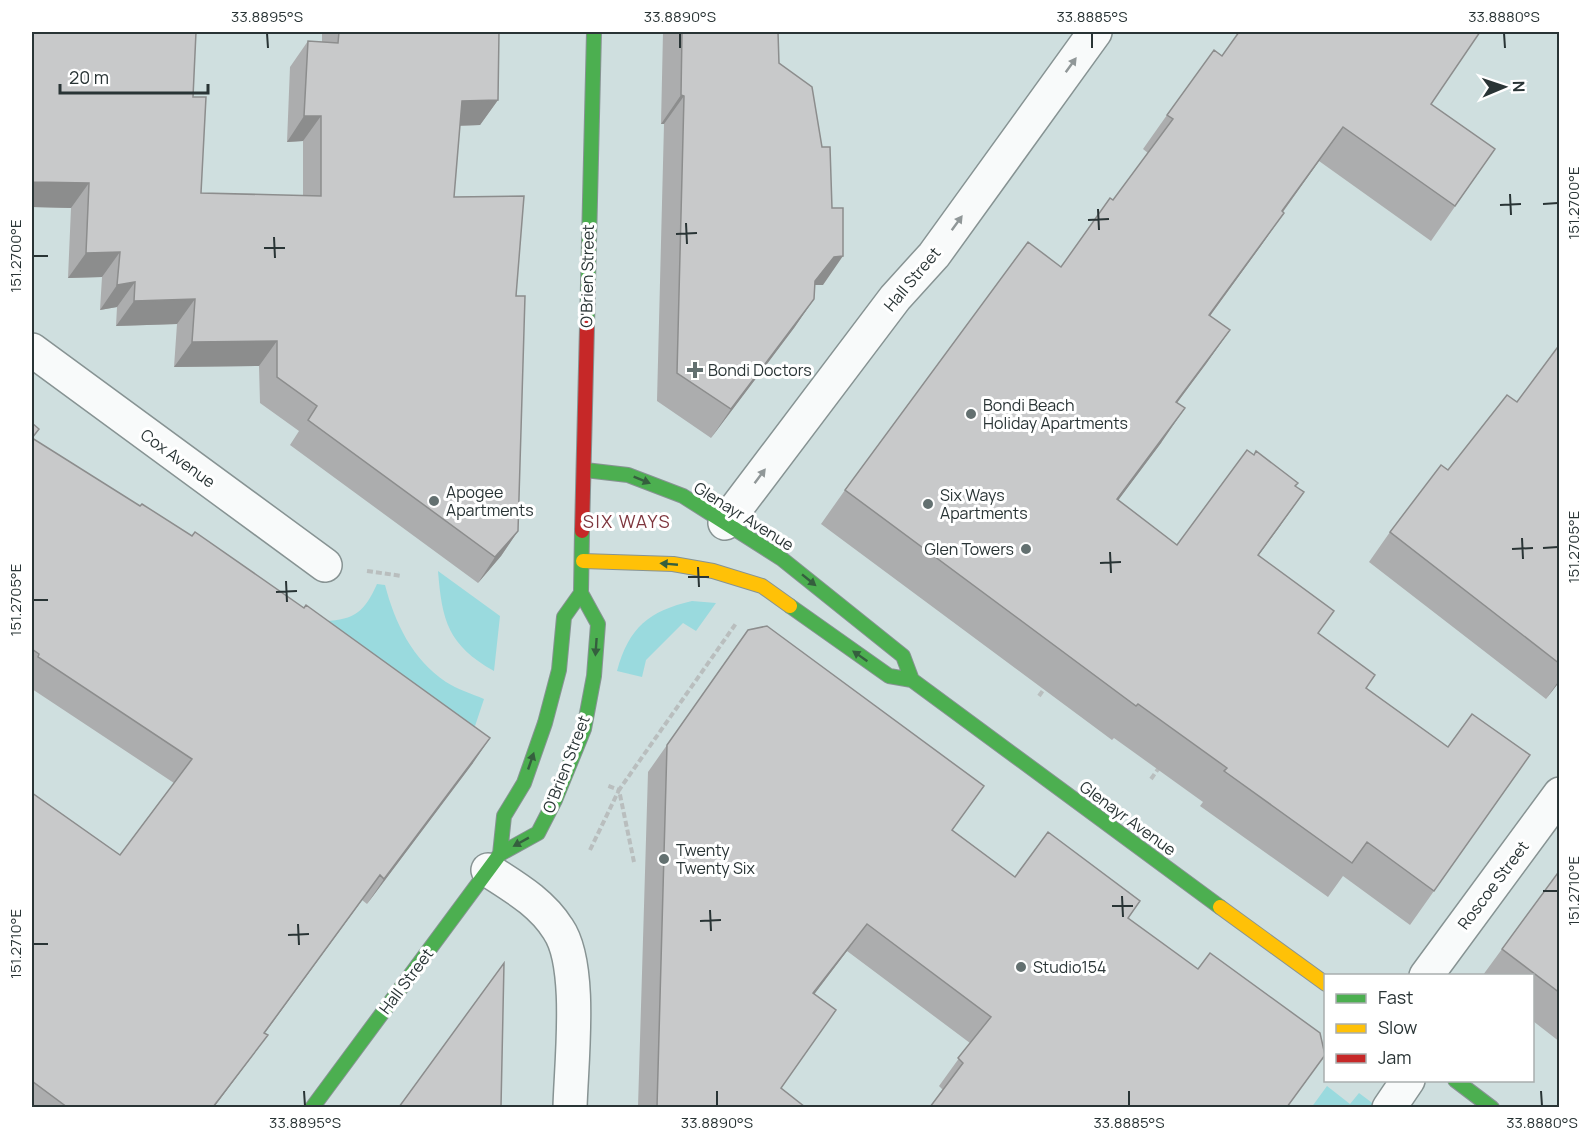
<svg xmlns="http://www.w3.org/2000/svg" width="1591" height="1139" viewBox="0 0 1591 1139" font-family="Manrope,sans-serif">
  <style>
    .green { fill: #9adade }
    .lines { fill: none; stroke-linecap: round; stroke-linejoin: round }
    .street-casing { stroke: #879393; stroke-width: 36 }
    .fast-casing { stroke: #879393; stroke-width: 16 }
    .slow-casing { stroke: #879393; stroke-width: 16 }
    .jam-casing { stroke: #879393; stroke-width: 16 }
    .path { stroke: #b9bebe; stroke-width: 4; stroke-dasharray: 6 3; stroke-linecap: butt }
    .street { stroke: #f8fafa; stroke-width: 33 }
    .fast { stroke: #4caf50; stroke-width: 14 }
    .slow { stroke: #ffc107; stroke-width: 14 }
    .jam { stroke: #c62828; stroke-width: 14 }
    .wall { fill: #acadae }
    .shaded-wall { fill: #8c8d8d }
    .building { fill: #c8c9ca; stroke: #8c8d8d; stroke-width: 1.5 }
    .oneway { fill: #909798 }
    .oneway2 { fill: #355f3e }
    .ticks { fill: none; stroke: #293435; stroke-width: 2 }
    .poi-dot { fill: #637070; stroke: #fff; stroke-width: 2 }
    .labels { text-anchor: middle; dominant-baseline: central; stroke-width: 6; stroke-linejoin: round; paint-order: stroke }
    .street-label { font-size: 16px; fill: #293435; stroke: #fff }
    .poi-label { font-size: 16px; fill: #293435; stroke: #fff; text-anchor: start }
    .neighbourhood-label { font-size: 18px; letter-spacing: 1.5px; fill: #7e363e; stroke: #fff }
    .neatline { fill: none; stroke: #293435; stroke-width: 2 }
    .ticks-label { font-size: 15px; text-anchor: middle; fill: #293435 }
  </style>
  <rect width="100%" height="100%" fill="#cfdfdf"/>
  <path class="green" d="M 438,571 L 500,616 L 494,671 C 448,645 442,621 438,571 Z
    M 377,584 L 385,585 C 395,623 412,659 446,682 C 457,689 472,694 484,699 L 471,738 L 325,621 C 355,620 365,611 377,584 Z
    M 692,601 L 716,603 L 696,631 L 683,623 L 646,660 L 642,677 L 617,671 C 629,627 649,611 692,601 Z
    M 1327,1086 L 1350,1104 L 1359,1093 L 1375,1105 L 1373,1108 L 1311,1108 Z"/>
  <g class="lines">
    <defs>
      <path id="street" d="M 32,350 L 325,565
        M 725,523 L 895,298 L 934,255 L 1095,32
        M 488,870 C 514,887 541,902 558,929 C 583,965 571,1063 570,1108
        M 1426,976 L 1560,794
        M 1389,1108 L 1408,1080"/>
      <path id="fast" d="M 587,326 L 594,32
        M 585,470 L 628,475 L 683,496 L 782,559 L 903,656 L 912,680
        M 790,606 L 889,676 L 912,680 L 1220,907
        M 500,854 L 504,816 L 524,783 L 545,723 L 559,670 L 564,617 L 581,593
        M 1455,1080 L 1492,1108
        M 312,1108 L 500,854 L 538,833 L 555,800 L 584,729 L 594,676 L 598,624 L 581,593 L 582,531"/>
      <path id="slow" d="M 583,561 L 673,564 L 713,571 L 762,586 L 790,606
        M 1220,907 L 1326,984"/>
      <path id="jam" d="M 582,531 L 587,326"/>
    </defs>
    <use href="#street" class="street-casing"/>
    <use href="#fast" class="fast-casing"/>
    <use href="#slow" class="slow-casing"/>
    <use href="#jam" class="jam-casing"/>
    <path class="path" d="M 367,571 L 402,576
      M 1039,696 L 1044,689
      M 1151,779 L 1161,765
      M 590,850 L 619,790 L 606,785
      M 634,862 L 619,790 L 737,622"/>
    <use href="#street" class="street"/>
    <use href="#fast" class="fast"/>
    <use href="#slow" class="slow"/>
    <use href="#jam" class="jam"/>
  </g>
  <path class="wall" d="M 32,32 L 193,97 L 201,193 L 303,196 L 303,141 L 287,142 L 290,67 L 308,41 L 322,42 L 322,32 L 499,32 L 498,100 L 480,125 L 460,126 L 454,197 L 516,296 L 518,531 L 501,556 L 478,583 L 290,445 L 299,431 L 260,403 L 259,366 L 174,367 L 177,324 L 116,326 L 117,307 L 100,310 L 102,277 L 68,278 L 71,208 L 32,207 Z
    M 663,32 L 778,32 L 779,63 L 823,285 L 815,285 L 814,299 L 794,328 L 711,438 L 657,401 L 664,124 L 661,124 Z
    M 1222,56 L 1431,104 L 1495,149 L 1431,241 L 1319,161 L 1283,212 L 1284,213 L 1260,247 L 1210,316 L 1230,330 L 1177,403 L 1161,443 L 1118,500 L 1177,545 L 1295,486 L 1280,526 L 1258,555 L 1318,634 L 1366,688 L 1448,747 L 1530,755 L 1410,925 L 1343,876 L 1328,897 L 1200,806 L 1203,802 L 1114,738 L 1112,740 L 821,524 L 845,490 L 1061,267 L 1113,200 L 1148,153 L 1143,149 L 1167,115 Z
    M 1560,344 L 1560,681 L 1546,699 L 1369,562 L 1390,532 L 1517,402 Z
    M 32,423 L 32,438 L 473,763 L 367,904 L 362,900 L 265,1033 L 268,1035 L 214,1107 L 32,1107 L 32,793 L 120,855 L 174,783 L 32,689 Z
    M 748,630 L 952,831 L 1015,877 L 1140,901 L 1128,918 L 1306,1083 L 943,1090 L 939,1086 L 970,1043 L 847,951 L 814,994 L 781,1088 L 805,1107 L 638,1107 L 648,772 Z
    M 1560,870 L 1560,1042 L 1533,1021 L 1533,975 L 1483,975 Z"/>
  <path class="shaded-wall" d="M 681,95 L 684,96 L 664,124 L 661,124 Z
    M 498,100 L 480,125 L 445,126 L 462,101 Z
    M 304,116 L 321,116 L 303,141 L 287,142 Z
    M 1343,127 L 1319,161 L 1258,246 L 1282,211 Z
    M 32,182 L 89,183 L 71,208 L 32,207 Z
    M 1284,213 L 1260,247 L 1185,350 L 1209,315 Z
    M 120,252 L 102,277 L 68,278 L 86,253 Z
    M 843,256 L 823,285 L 814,285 L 815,281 L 834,257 Z
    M 135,282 L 117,307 L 100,310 L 117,285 Z
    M 195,299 L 177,324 L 116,326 L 134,301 Z
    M 814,299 L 794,328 L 711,438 L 731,409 Z
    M 1230,330 L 1206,364 L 1152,436 L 1176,402 Z
    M 277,341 L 259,366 L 174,367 L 192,342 Z
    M 1185,408 L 1161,443 L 1093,534 L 1117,499 Z
    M 1304,492 L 1280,526 L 1234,589 L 1258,555 Z
    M 518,531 L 501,556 L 478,583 L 495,557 Z
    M 1560,679 L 1560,681 L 1546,699 Z
    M 490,738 L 473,763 L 367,904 L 384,879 Z
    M 380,875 L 362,900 L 247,1057 L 264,1033 Z
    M 867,924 L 847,951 L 794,1021 L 813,993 Z
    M 268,1035 L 214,1107 L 213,1107 Z"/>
  <path class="building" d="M 32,32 L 196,32 L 193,97 L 206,97 L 201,193 L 321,196 L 321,116 L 304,116 L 308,41 L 338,43 L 339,32 L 499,32 L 498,100 L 462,101 L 454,197 L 524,196 L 516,296 L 525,296 L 518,531 L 495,557 L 308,420 L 317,406 L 277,377 L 277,341 L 192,342 L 195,299 L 134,301 L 135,282 L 117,285 L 120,252 L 86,253 L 89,183 L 32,182 Z
    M 682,32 L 778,32 L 779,63 L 812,87 L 822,147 L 830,147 L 832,208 L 843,208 L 843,256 L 834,257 L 815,281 L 814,299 L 731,409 L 677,373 L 684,96 L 681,95 Z
    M 1239,32 L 1480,32 L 1431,104 L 1495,149 L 1455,206 L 1343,127 L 1282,211 L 1284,213 L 1209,315 L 1230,330 L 1176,402 L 1185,408 L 1117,499 L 1177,545 L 1247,450 L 1254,455 L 1256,451 L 1298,483 L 1295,486 L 1304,492 L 1258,555 L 1334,611 L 1318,633 L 1375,675 L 1366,688 L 1448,747 L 1472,714 L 1530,755 L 1434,891 L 1367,842 L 1352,863 L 1224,771 L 1227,768 L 1138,704 L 1136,706 L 845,490 L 1028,242 L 1061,267 L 1110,198 L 1113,200 L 1173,119 L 1167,115 L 1214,50 L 1222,56 Z
    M 1560,344 L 1560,664 L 1390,532 L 1441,465 L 1448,470 L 1507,395 L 1517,402 Z
    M 32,423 L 39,429 L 32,438 L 140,506 L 142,504 L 192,536 L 195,532 L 304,608 L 306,605 L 490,738 L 384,879 L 380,875 L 264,1033 L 268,1035 L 213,1107 L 67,1107 L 32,1081 L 32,793 L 120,855 L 192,759 L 38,657 L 39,654 L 32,649 Z
    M 767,626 L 984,786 L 952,830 L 1015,877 L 1048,832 L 1140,901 L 1128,918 L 1198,969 L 1210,953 L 1320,1033 L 1325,1055 L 1287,1107 L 930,1107 L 963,1063 L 958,1058 L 991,1017 L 867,924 L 813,993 L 836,1010 L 781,1088 L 805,1107 L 657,1107 L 667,745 L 748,630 Z
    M 1560,870 L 1560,993 L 1502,949 Z
    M 504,963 L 501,1107 L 399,1107 Z"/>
  <defs><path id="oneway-solid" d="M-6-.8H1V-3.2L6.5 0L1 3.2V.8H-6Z" transform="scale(1.5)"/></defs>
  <g class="oneway">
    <use href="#oneway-solid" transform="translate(1071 65) rotate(-54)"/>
    <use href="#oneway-solid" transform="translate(957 223) rotate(-54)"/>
    <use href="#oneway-solid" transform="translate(760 476) rotate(-53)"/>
  </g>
  <g class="oneway2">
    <use href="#oneway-solid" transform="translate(642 480) rotate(22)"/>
    <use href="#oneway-solid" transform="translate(669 564) rotate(-175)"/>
    <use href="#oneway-solid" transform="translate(809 580) rotate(39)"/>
    <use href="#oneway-solid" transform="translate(596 647) rotate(94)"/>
    <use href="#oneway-solid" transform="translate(860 656) rotate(-145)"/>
    <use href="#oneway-solid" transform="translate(531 761) rotate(-71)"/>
    <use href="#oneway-solid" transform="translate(521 842) rotate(151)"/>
  </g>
  <path class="ticks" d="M 267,33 L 268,48M 680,33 L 680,48M 1092,33 L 1092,48M 1504,33 L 1505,48M 1510,194 L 1511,215M 1543,204 L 1558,203M 1500,205 L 1521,204M 1098,209 L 1099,230M 1088,220 L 1109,219M 686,223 L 687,244M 676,234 L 697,233M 274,237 L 275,258M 264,248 L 285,248M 33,256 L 48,256M 1522,538 L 1523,559M 1543,548 L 1558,547M 1512,549 L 1533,548M 1110,552 L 1111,573M 1100,563 L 1121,562M 698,567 L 699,587M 688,577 L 709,577M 286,581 L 287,602M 276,592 L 297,591M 33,600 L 48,600M 1543,891 L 1558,891M 1122,896 L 1123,917M 1112,906 L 1133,906M 710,910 L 711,931M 700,921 L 721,920M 298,924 L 299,945M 288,935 L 309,934M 33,944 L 48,944M 304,1091 L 305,1106M 717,1091 L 717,1106M 1129,1091 L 1129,1106M 1541,1091 L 1542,1106"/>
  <g class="poi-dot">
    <path d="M692 361h6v6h6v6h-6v6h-6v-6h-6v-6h6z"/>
    <circle cx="971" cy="414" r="6"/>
    <circle cx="434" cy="501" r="6"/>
    <circle cx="928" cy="504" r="6"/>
    <circle cx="1026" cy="549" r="6"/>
    <circle cx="664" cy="859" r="6"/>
    <circle cx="1021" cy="967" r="6"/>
  </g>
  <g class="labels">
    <g class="street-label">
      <text transform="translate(587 276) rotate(-89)">O'Brien Street</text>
      <text transform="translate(912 279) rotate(-50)">Hall Street</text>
      <text transform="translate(178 458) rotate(36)">Cox Avenue</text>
      <text transform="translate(744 516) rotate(32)">Glenayr Avenue</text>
      <text transform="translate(566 764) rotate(-69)">O'Brien Street</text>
      <text transform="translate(1128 818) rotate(36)">Glenayr Avenue</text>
      <text transform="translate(1493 885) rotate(-53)">Roscoe Street</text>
      <text transform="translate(406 981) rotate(-53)">Hall Street</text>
    </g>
    <g class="poi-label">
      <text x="708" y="370">Bondi Doctors</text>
      <text x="983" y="405">Bondi Beach<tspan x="983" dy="18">Holiday Apartments</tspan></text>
      <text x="446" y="492">Apogee<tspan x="446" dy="18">Apartments</tspan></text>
      <text x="940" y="495">Six Ways<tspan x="940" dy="18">Apartments</tspan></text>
      <text x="1014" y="549" text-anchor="end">Glen Towers</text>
      <text x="676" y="850">Twenty<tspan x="676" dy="18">Twenty Six</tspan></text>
      <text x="1033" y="967">Studio154</text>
    </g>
    <g class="neighbourhood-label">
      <text x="627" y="521">SIX WAYS</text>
    </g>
  </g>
  <rect width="1591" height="1139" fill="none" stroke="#ffffff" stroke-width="66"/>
  <rect x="1324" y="974" width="210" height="108" fill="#ffffff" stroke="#a9aeae" stroke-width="1.5"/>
  <rect x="1336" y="994" width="30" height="9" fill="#4caf50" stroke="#a9aeae" stroke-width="1.5"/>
  <text x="1378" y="1004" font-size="18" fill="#293435">Fast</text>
  <rect x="1336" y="1024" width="30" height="9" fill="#ffc107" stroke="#a9aeae" stroke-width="1.5"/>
  <text x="1378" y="1034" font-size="18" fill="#293435">Slow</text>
  <rect x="1336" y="1054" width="30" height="9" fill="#c62828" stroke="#a9aeae" stroke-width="1.5"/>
  <text x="1378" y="1064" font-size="18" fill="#293435">Jam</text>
  <g transform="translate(1504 87) rotate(88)" stroke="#ffffff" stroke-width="4.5" paint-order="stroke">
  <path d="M0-4.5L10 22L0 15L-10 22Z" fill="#293435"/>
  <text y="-9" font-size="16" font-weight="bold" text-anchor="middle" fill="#293435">N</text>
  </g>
  <path d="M60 84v9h148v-9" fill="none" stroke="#293435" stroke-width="3"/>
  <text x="69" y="84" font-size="18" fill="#293435" stroke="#ffffff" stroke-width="4.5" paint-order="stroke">20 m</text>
  <rect x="33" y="33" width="1525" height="1073" class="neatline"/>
  <g class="ticks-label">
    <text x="267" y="22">33.8895°S</text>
    <text x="680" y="22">33.8890°S</text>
    <text x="1092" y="22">33.8885°S</text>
    <text x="1504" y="22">33.8880°S</text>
    <text transform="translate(1574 203) rotate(-90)" y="5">151.2700°E</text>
    <text transform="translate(16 256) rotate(-90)" y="5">151.2700°E</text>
    <text transform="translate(1574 547) rotate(-90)" y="5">151.2705°E</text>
    <text transform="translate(16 600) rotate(-90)" y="5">151.2705°E</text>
    <text transform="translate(1574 891) rotate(-90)" y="5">151.2710°E</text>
    <text transform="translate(16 944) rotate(-90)" y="5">151.2710°E</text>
    <text x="305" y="1128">33.8895°S</text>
    <text x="717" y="1128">33.8890°S</text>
    <text x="1129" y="1128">33.8885°S</text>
    <text x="1542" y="1128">33.8880°S</text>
  </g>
</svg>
